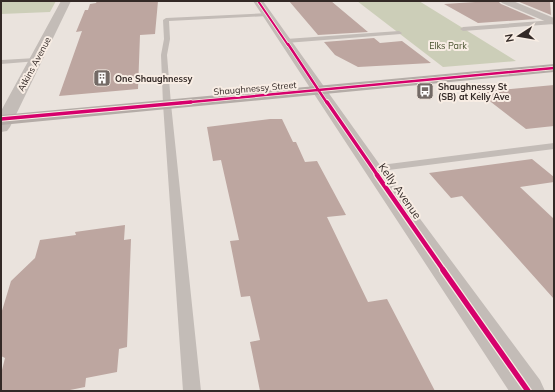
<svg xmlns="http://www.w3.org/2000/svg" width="555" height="392" viewBox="0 0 555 392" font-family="Mulish,sans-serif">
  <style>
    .green { fill: #ccceb8 }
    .building { fill: #bda6a0 }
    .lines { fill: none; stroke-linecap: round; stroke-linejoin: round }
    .service { fill: #c3bcb7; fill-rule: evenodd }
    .minor { fill: #c3bcb7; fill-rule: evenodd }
    .secondary { fill: #b4aca7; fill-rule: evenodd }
    .cycleway-far4-casing { stroke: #f8ede4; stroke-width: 3.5 }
    .cycleway-far3-casing { stroke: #f8ede4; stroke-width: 4 }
    .cycleway-far2-casing { stroke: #f8ede4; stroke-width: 5.5 }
    .cycleway-far1-casing { stroke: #f8ede4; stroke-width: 7 }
    .cycleway-casing { stroke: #f8ede4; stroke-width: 8 }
    .cycleway-far4 { stroke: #d6006c; stroke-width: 2 }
    .cycleway-far3 { stroke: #d6006c; stroke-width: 2.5 }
    .cycleway-far2 { stroke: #d6006c; stroke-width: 3.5 }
    .cycleway-far1 { stroke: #d6006c; stroke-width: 4.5 }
    .cycleway { stroke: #d6006c; stroke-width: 5.5 }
    .labels { text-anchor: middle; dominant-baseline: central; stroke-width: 4; stroke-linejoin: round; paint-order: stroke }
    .far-park-label { font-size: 9px; fill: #45502b; stroke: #f8ede4 }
    .far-street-label { font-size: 9px; fill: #332926; stroke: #f8ede4 }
    .far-poi-label { font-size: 9px; font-weight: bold; fill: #332926; stroke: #f8ede4; text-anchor: start }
    .street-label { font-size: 11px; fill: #332926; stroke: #f8ede4 }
  </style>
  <rect width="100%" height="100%" fill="#eae3dd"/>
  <path class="green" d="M 1,1 L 56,1 L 50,12 L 1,14 Z
    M 357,1 L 419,1 L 516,61 L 443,67 Z"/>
  <path class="building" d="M 97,1 L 158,1 L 155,34 L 140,35 L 138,89 L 59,96 L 82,31 L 76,32 L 85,10 L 88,10 L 90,4 L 96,3 Z
    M 289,1 L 331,1 L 368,32 L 318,35 Z
    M 491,1 L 498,1 L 501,4 L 536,19 L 478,23 L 444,4 Z
    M 517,1 L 550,1 L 551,15 Z
    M 374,38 L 380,43 L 402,41 L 431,63 L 358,67 L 335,55 L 324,42 Z
    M 554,85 L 554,126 L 526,129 L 478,92 Z
    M 270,119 L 282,119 L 293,142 L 296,142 L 305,162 L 317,161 L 346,215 L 327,217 L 368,302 L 387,299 L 435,391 L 260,391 L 250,342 L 260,340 L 250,296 L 241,297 L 230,241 L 239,240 L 221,160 L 213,161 L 207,127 Z
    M 532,159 L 554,177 L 554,182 L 520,187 L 554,219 L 554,299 L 462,196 L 451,198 L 429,173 Z
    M 125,225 L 124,240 L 131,239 L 127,347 L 119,349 L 117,372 L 86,378 L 85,387 L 65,391 L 1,391 L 1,374 L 5,358 L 1,356 L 1,314 L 11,281 L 35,258 L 40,240 L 76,235 L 75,232 Z"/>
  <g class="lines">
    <path class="service" d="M 269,13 L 270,14 L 267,16 L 169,21 L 170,39 L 167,55 L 171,104 L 201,391 L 183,391 L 163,104 L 161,55 L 164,39 L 163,20 L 166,18 Z
      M 554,20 L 554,24 L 463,31 L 460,29 L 463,27 Z
      M 399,31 L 402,33 L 401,34 L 286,43 L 283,41 L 286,39 Z
      M 36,58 L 38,59 L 38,61 L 1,64 L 1,60 Z
      M 554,143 L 554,149 L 373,172 L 368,169 L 373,166 Z"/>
    <path class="minor" d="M 61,1 L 71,1 L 10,127 L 7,131 L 1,132 L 1,111 Z
      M 253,1 L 263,1 L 380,165 L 540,380 L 545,391 L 509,391 Z
      M 500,1 L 513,1 L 554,18 L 554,25 L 502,3 Z"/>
    <path class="secondary" d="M 554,64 L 554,72 L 1,125 L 1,115 Z"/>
    <defs>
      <path id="cycleway-far4" d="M 258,1 L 288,45"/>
      <path id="cycleway-far3" d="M 288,44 L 327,103
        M 180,103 L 554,68"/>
      <path id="cycleway-far2" d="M 327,102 L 378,176
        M 1,119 L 191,102"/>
      <path id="cycleway-far1" d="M 377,175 L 444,271"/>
      <path id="cycleway" d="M 443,270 L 528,391"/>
    </defs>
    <use href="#cycleway-far4" class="cycleway-far4-casing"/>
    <use href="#cycleway-far3" class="cycleway-far3-casing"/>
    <use href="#cycleway-far2" class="cycleway-far2-casing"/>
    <use href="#cycleway-far1" class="cycleway-far1-casing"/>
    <use href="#cycleway" class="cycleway-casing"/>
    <use href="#cycleway-far4" class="cycleway-far4"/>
    <use href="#cycleway-far3" class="cycleway-far3"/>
    <use href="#cycleway-far2" class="cycleway-far2"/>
    <use href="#cycleway-far1" class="cycleway-far1"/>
    <use href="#cycleway" class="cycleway"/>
  </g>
  <defs>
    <symbol id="building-square" viewBox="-11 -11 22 22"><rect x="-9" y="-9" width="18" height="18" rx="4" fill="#736a66" stroke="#f8ede4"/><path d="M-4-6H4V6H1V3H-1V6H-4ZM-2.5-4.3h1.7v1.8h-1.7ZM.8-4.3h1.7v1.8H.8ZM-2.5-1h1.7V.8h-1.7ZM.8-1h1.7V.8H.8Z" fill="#fff"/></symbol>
    <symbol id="bus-square" viewBox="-11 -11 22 22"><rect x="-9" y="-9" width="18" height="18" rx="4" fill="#736a66" stroke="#f8ede4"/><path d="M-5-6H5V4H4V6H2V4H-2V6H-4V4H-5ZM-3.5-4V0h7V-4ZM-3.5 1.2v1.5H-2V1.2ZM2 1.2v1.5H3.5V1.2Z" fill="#fff"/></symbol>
  </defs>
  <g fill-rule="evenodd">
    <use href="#building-square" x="92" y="68" width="20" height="20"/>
    <use href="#bus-square" x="415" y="81" width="20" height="20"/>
  </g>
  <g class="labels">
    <g class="far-park-label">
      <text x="448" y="45">Elks Park</text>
    </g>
    <g class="far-street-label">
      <text transform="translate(34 64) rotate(-62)">Atkins Avenue</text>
      <text transform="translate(255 88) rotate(-5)">Shaughnessy Street</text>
    </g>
    <g class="far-poi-label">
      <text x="115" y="78">One Shaughnessy</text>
      <text x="438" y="86">Shaughnessy St<tspan x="438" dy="10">(SB) at Kelly Ave</tspan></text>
    </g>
    <g class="street-label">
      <text transform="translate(400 191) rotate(55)">Kelly Avenue</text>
    </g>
  </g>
  <rect width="555" height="392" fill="none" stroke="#332926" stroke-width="4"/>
  <g transform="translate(519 36) rotate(258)" stroke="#f8ede4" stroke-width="3" paint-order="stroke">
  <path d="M0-3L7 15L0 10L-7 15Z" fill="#332926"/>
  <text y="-6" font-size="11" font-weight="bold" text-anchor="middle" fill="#332926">N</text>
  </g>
</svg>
